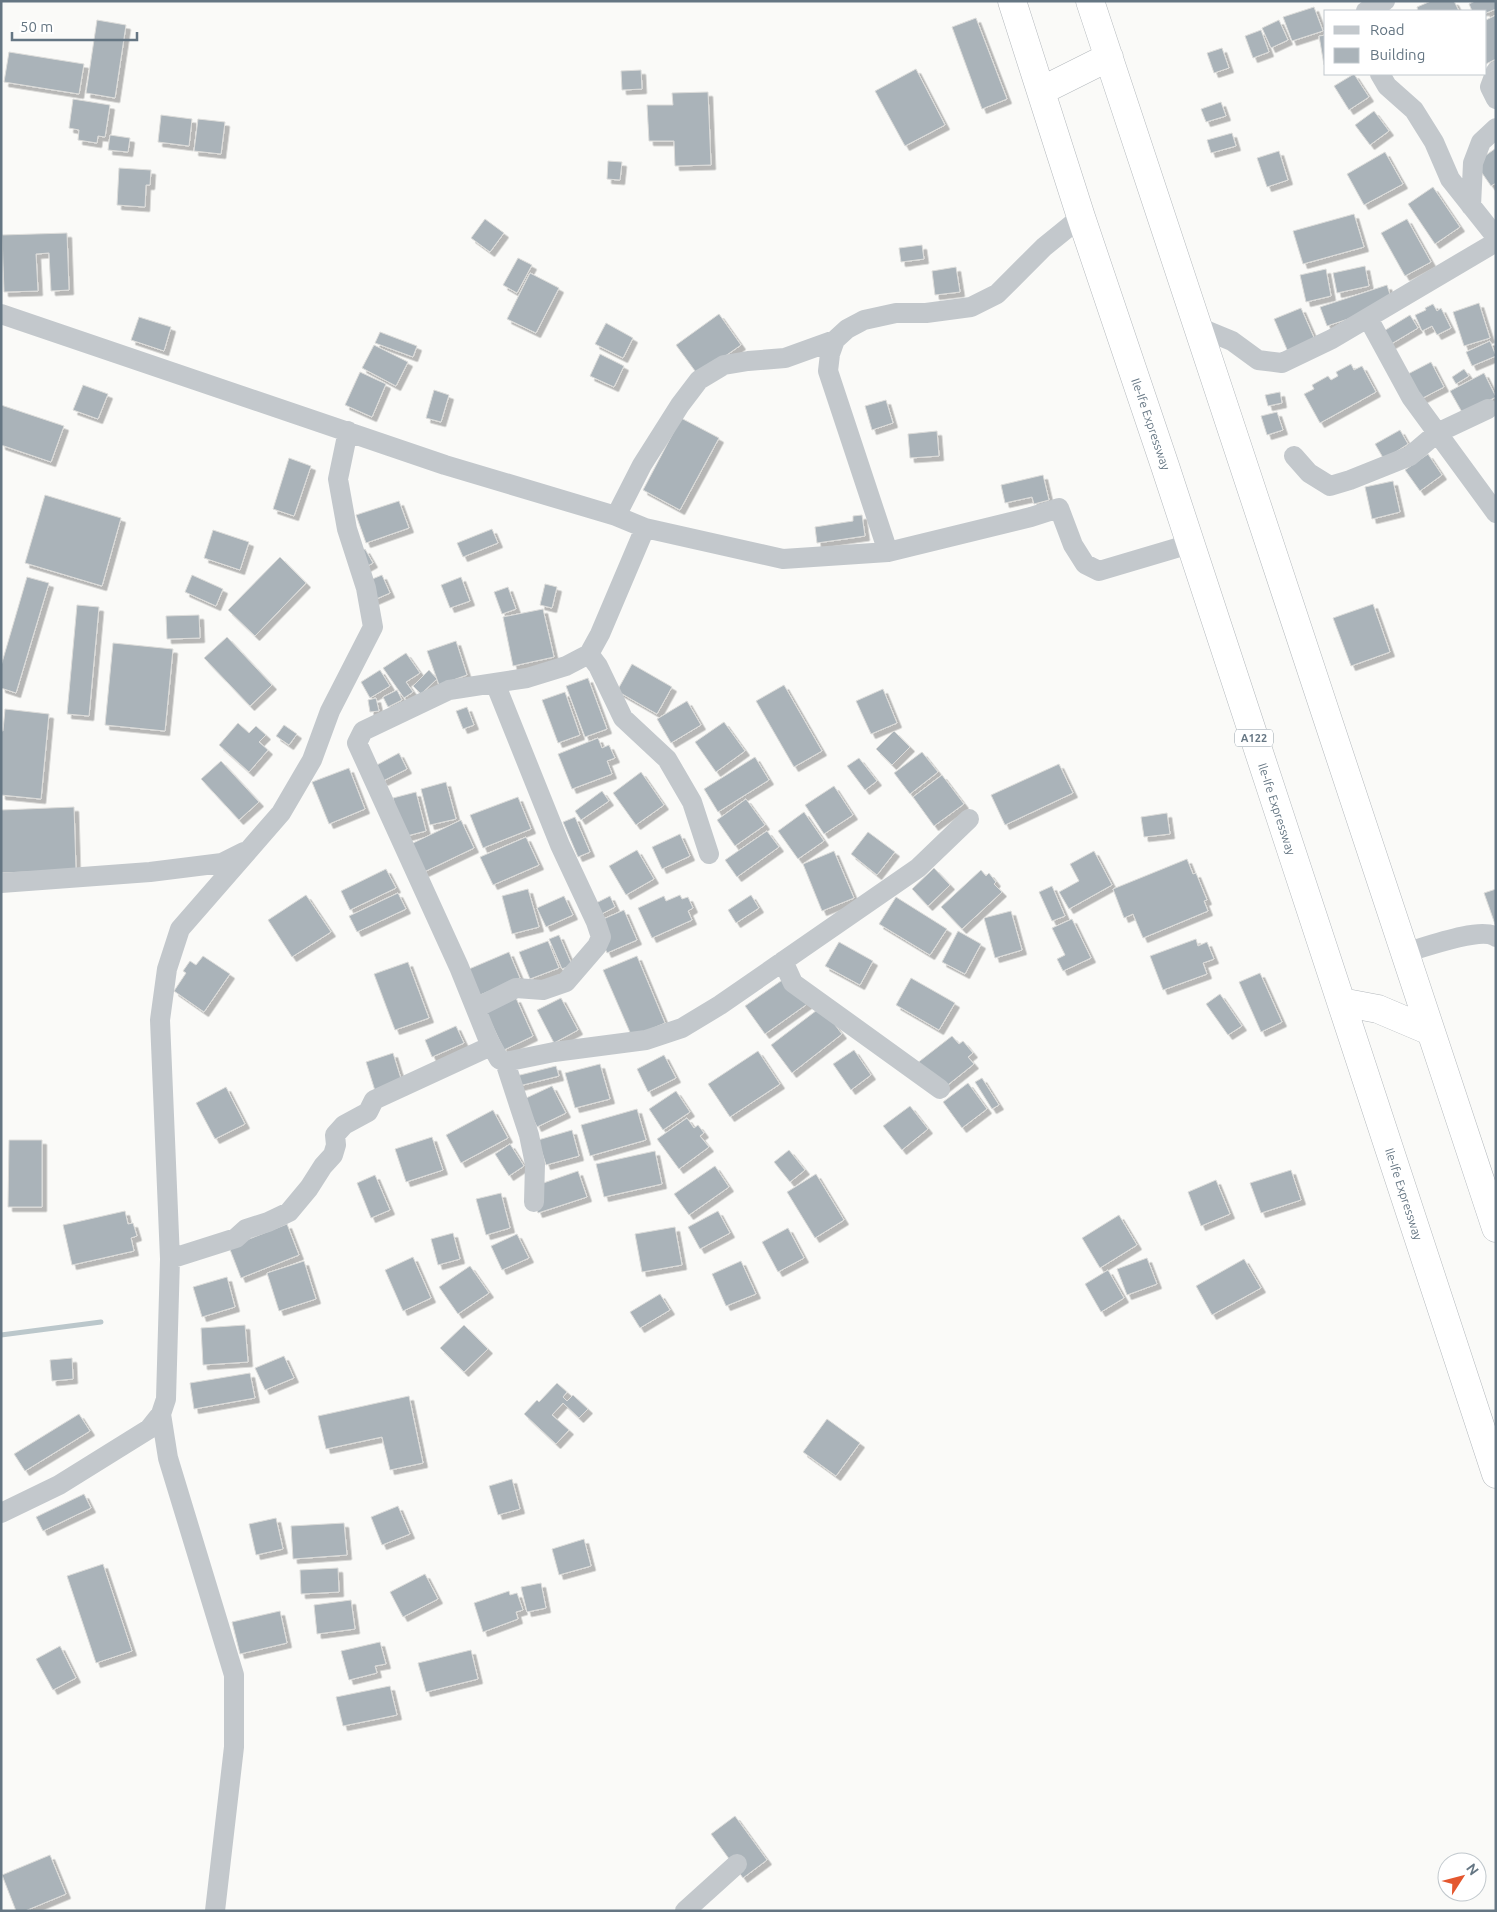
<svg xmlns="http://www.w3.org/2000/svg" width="1497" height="1912" viewBox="0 0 1497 1912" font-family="Ubuntu,sans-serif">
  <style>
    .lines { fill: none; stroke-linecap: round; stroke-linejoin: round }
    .stream { stroke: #bbc7cb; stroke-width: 5 }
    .building { fill: #aab3b9; stroke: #dcdcda; filter: url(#shadow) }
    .highway-casing { stroke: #b4b9bd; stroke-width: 29 }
    .minor { stroke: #c3c8cc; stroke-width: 20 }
    .highway { stroke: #fff; stroke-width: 28 }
    .labels { text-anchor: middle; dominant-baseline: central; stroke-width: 5; stroke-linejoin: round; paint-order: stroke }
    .shield { fill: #fff; stroke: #939fa8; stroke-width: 1 }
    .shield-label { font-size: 11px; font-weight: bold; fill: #657683 }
    .street-label { font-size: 12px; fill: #657683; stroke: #fff }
  </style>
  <defs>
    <filter id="shadow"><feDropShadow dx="4.5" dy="4.5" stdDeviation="0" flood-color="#0004"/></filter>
  </defs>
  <rect width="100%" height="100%" fill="#fafaf8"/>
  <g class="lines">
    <path class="stream" d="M 1,1335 L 101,1322"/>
  </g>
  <path class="building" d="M 1431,1 L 1454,1 L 1459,11 L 1418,11 L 1417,7 Z
    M 1475,1 L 1496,1 L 1496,9 L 1486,13 L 1486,11 L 1472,11 L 1469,4 Z
    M 1314,7 L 1323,31 L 1292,41 L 1283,17 Z
    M 1496,15 L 1496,59 L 1486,64 L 1486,20 Z
    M 976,18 L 1007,99 L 982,109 L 952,27 Z
    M 97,20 L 126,25 L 115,98 L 86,93 Z
    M 1279,20 L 1288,40 L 1271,48 L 1262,28 Z
    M 1261,30 L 1269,52 L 1253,58 L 1245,36 Z
    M 1326,35 L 1326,65 L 1324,65 L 1319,36 Z
    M 1222,48 L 1229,68 L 1214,73 L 1207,53 Z
    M 9,52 L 84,64 L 79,94 L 4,82 Z
    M 916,69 L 945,125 L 905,146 L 875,91 Z
    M 641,70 L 642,89 L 622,90 L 621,71 Z
    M 1354,74 L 1369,97 L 1349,110 L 1334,86 Z
    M 708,92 L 711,165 L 675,166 L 674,141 L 649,141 L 647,105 L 673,105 L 672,93 Z
    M 73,99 L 110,105 L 105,137 L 98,136 L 97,143 L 78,140 L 79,130 L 69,128 Z
    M 1221,102 L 1226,116 L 1206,122 L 1201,109 Z
    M 1374,111 L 1389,131 L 1370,145 L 1355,125 Z
    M 161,115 L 192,119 L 189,146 L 158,142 Z
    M 198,119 L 225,122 L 221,154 L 194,151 Z
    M 1232,133 L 1236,146 L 1211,153 L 1207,140 Z
    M 110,135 L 130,138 L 128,152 L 108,150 Z
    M 1496,148 L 1496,183 L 1491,186 L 1475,163 Z
    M 1279,151 L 1288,180 L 1267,187 L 1257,158 Z
    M 1385,152 L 1403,184 L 1364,205 L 1347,174 Z
    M 608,161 L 622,162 L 620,180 L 607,179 Z
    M 119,168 L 151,170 L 150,185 L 146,185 L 145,207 L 117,205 Z
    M 1433,187 L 1460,227 L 1435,244 L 1408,204 Z
    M 1354,214 L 1364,247 L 1303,264 L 1293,231 Z
    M 485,219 L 504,233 L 490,252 L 471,238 Z
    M 1407,219 L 1431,262 L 1405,276 L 1381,233 Z
    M 67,233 L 69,290 L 51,291 L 49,253 L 36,254 L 38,291 L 4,292 L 2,235 Z
    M 922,245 L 924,259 L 901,262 L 899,248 Z
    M 518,258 L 532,265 L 517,293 L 503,285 Z
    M 1365,266 L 1369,286 L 1337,293 L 1333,273 Z
    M 956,267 L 960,292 L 935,295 L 932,271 Z
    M 1326,269 L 1331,296 L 1306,302 L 1300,275 Z
    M 530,273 L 559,288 L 536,333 L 507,319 Z
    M 1387,285 L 1393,304 L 1327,326 L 1320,307 Z
    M 1479,303 L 1490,338 L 1464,346 L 1453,312 Z
    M 1433,304 L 1437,311 L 1441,308 L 1451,328 L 1437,335 L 1432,326 L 1422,331 L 1415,315 L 1426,310 L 1425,308 Z
    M 1301,308 L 1315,340 L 1288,352 L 1274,319 Z
    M 719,314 L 741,345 L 698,375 L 676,345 Z
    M 1410,315 L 1418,328 L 1381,350 L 1374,337 Z
    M 139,317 L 171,327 L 164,351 L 131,340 Z
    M 606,323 L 633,338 L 623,358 L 595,344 Z
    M 380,332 L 417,346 L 413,357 L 375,343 Z
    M 1490,341 L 1496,356 L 1472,366 L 1466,352 Z
    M 374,345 L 408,362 L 396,386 L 362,368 Z
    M 600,354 L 624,366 L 614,387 L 590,376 Z
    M 1431,362 L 1444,387 L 1417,401 L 1404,376 Z
    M 1351,364 L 1354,370 L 1362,366 L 1376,392 L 1320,423 L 1304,394 L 1314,389 L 1312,385 L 1328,376 L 1331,380 L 1338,376 L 1336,372 Z
    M 1464,369 L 1469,376 L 1456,384 L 1452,377 Z
    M 360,372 L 386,384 L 372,417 L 345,405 Z
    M 1484,373 L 1496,397 L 1463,414 L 1450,391 Z
    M 83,385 L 108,394 L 98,419 L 73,410 Z
    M 434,390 L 449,395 L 441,422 L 426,418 Z
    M 1280,392 L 1282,403 L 1268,406 L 1265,395 Z
    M 886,400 L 893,423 L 872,430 L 865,406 Z
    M 1,405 L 64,426 L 51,462 L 1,445 Z
    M 1277,412 L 1283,430 L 1267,435 L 1261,416 Z
    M 681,418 L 719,438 L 680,510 L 643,490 Z
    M 1400,430 L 1408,444 L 1394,453 L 1389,468 L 1375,444 Z
    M 937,431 L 939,456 L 910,458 L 908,434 Z
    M 1428,454 L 1442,475 L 1420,491 L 1405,470 Z
    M 289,458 L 311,466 L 294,516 L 273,509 Z
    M 1043,475 L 1049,500 L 1034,504 L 1032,497 L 1005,503 L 1001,485 Z
    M 1393,481 L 1400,512 L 1372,519 L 1365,487 Z
    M 45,495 L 121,518 L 102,586 L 25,563 Z
    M 399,501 L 409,528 L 366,543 L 356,515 Z
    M 862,515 L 865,536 L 817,543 L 815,527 L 853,521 L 853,516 Z
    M 492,529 L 498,543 L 463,557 L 457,543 Z
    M 213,530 L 249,542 L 240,570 L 204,558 Z
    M 365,549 L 373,563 L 357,572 L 349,559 Z
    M 280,557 L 306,583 L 255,636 L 228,610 Z
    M 192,575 L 223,589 L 216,606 L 185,592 Z
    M 382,575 L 390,593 L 367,603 L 358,585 Z
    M 27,577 L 49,583 L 16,693 L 1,688 L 1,666 Z
    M 461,577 L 470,601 L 450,608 L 441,585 Z
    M 545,584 L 557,587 L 552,608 L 540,605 Z
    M 508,587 L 516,609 L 502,614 L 494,592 Z
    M 1373,604 L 1390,652 L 1351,666 L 1333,618 Z
    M 77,605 L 99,607 L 89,716 L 67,714 Z
    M 543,609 L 554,657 L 513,666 L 503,617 Z
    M 199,615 L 200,638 L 167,639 L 166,616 Z
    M 227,637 L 272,685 L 250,706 L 204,658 Z
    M 456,641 L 467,675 L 439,685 L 427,651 Z
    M 113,643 L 173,649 L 165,731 L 105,725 Z
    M 406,653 L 420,673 L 406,682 L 413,692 L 404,698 L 383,668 Z
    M 632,664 L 672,687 L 657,714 L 617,691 Z
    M 380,670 L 390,686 L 370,698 L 361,682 Z
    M 429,670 L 437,679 L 421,694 L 413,686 Z
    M 588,678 L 607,729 L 585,737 L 566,686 Z
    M 784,685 L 822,751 L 794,767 L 756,701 Z
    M 883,689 L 897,723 L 871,734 L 856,701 Z
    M 397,690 L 402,700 L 388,707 L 383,697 Z
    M 565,692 L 580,735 L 558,743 L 542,700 Z
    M 376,698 L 379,711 L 370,712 L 368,700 Z
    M 687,701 L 701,725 L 671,743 L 657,719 Z
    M 467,707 L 474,725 L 463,729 L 456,711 Z
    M 5,709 L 49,714 L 41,799 L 1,795 L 1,731 L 3,731 Z
    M 724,722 L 745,751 L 716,772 L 695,742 Z
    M 238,723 L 249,733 L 256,726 L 266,735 L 259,742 L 268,750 L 249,772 L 219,745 Z
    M 284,725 L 297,734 L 289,745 L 276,736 Z
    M 894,731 L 910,747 L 892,765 L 876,749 Z
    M 598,738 L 602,748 L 609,745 L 615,758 L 607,761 L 612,774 L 572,789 L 558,754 Z
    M 922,752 L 938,772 L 910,794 L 894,773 Z
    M 399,753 L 407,769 L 383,781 L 375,766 Z
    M 755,757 L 769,780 L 718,812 L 704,789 Z
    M 859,758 L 877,781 L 865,790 L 847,766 Z
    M 221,761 L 259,802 L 239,820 L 201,779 Z
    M 1059,764 L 1073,793 L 1005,825 L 991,795 Z
    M 349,768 L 365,809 L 329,824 L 312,782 Z
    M 641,772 L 664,805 L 636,825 L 613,793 Z
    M 942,775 L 964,804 L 934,826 L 913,797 Z
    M 446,782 L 456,819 L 430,825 L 421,789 Z
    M 834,786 L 853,815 L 824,834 L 805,805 Z
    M 602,791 L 609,801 L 581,820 L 575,811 Z
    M 416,792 L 426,831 L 403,837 L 393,798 Z
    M 518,797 L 531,829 L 483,848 L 470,815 Z
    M 746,799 L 765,825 L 735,846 L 717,820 Z
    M 74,807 L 76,870 L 1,873 L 1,810 Z
    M 804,812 L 824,841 L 798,859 L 778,831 Z
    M 1167,813 L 1170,834 L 1144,837 L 1141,817 Z
    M 575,817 L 590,852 L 578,857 L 563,822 Z
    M 461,820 L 474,848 L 424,872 L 411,844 Z
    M 767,831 L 779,847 L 737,877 L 725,860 Z
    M 868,832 L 895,852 L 877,875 L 851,854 Z
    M 680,834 L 690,856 L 662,869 L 652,847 Z
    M 526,837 L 539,865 L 493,885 L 480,857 Z
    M 637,850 L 654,879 L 626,895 L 609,866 Z
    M 834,851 L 854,898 L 822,911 L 803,864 Z
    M 1094,851 L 1112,885 L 1069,909 L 1059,892 L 1079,881 L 1070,864 Z
    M 1187,859 L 1193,874 L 1196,873 L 1207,900 L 1204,901 L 1208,911 L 1143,938 L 1133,914 L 1124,918 L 1113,889 Z
    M 934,868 L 950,885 L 928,906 L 912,889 Z
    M 386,869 L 396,888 L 350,910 L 341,891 Z
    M 981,870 L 986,876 L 989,873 L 996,882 L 994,884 L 1002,892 L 962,929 L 941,907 Z
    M 1052,886 L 1065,916 L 1052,921 L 1039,892 Z
    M 528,889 L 539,927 L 512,934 L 502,896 Z
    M 1496,889 L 1496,927 L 1484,893 Z
    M 398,893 L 406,909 L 357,932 L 349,916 Z
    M 306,895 L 331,932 L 292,957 L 268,920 Z
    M 680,895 L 682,899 L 688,897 L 693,908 L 688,911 L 692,920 L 652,938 L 638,908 L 664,896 L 666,901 Z
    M 751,895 L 759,908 L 736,923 L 728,910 Z
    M 564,896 L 573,915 L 546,927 L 537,908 Z
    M 610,896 L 615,907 L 594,918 L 588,907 Z
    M 896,897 L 947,929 L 930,955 L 879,924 Z
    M 624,910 L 637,940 L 607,953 L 594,923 Z
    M 1011,911 L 1022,950 L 995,958 L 984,918 Z
    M 1072,919 L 1091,958 L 1063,971 L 1057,959 L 1065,955 L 1052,928 Z
    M 958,931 L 981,944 L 965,974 L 942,962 Z
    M 559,935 L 572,965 L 562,969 L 549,939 Z
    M 1196,939 L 1198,946 L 1207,942 L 1214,959 L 1203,963 L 1207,974 L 1163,990 L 1150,956 Z
    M 548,941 L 559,968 L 530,979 L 519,952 Z
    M 839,942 L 873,961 L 860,985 L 825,966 Z
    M 509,952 L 520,978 L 480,995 L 469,969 Z
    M 203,956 L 230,974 L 204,1012 L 174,991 L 186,973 L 183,971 L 190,961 L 196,965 Z
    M 637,956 L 665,1023 L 632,1037 L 603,970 Z
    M 408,962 L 429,1018 L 395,1030 L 374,974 Z
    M 1260,973 L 1282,1022 L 1261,1032 L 1239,982 Z
    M 791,974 L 810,1002 L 765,1034 L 745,1006 Z
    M 911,978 L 955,1003 L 939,1030 L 896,1005 Z
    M 1220,994 L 1242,1026 L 1228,1035 L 1206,1004 Z
    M 516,998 L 533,1036 L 504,1050 L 486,1012 Z
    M 561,998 L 578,1030 L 554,1043 L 537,1010 Z
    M 821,1007 L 842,1034 L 792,1073 L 771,1045 Z
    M 456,1026 L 464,1043 L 432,1057 L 425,1040 Z
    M 952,1036 L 959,1044 L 963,1041 L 973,1053 L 968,1057 L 974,1064 L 939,1092 L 916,1064 Z
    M 854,1050 L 871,1075 L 851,1090 L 833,1064 Z
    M 758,1051 L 780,1084 L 730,1117 L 708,1084 Z
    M 393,1053 L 403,1085 L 376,1094 L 366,1062 Z
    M 664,1055 L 676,1078 L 648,1092 L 637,1069 Z
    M 600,1064 L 610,1099 L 575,1108 L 565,1073 Z
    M 556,1066 L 559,1076 L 519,1086 L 516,1076 Z
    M 982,1078 L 999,1105 L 992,1109 L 975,1082 Z
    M 968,1083 L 987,1109 L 962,1128 L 943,1102 Z
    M 552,1086 L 566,1113 L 537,1127 L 524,1099 Z
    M 226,1087 L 245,1124 L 215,1139 L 196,1103 Z
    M 676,1091 L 690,1112 L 663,1130 L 649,1109 Z
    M 910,1106 L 928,1129 L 902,1150 L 883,1126 Z
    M 637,1109 L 646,1140 L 590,1156 L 581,1125 Z
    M 493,1110 L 508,1138 L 461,1163 L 446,1135 Z
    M 687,1118 L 694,1128 L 698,1125 L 704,1133 L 700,1136 L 709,1147 L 679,1169 L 657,1139 Z
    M 572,1130 L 579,1156 L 546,1165 L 538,1140 Z
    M 432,1137 L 443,1170 L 406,1182 L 395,1149 Z
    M 9,1140 L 42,1140 L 42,1207 L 8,1207 Z
    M 510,1144 L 524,1166 L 509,1176 L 495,1154 Z
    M 789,1150 L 805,1170 L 790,1182 L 774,1162 Z
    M 655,1151 L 662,1184 L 604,1197 L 596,1164 Z
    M 715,1166 L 729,1187 L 689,1215 L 674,1194 Z
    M 1291,1170 L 1301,1200 L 1261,1213 L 1250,1183 Z
    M 578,1171 L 587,1197 L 538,1213 L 529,1188 Z
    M 816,1174 L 844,1220 L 815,1238 L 787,1192 Z
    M 375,1175 L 390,1210 L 371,1218 L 357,1183 Z
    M 1216,1180 L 1230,1214 L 1201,1226 L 1188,1192 Z
    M 501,1193 L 510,1228 L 486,1235 L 476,1199 Z
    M 125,1211 L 128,1224 L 133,1223 L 137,1236 L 131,1238 L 134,1251 L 72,1265 L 63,1225 Z
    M 718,1211 L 730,1233 L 700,1249 L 688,1227 Z
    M 1119,1215 L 1137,1245 L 1100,1268 L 1082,1238 Z
    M 287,1224 L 299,1255 L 241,1278 L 229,1247 Z
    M 675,1227 L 682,1265 L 642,1272 L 635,1234 Z
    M 788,1228 L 804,1258 L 778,1272 L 762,1242 Z
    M 453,1233 L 460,1259 L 438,1265 L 431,1239 Z
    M 517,1234 L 529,1258 L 502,1270 L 491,1246 Z
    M 413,1257 L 431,1298 L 403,1311 L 385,1270 Z
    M 1147,1258 L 1157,1284 L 1127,1295 L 1117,1269 Z
    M 1244,1259 L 1261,1288 L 1212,1315 L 1196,1286 Z
    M 304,1261 L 316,1299 L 279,1311 L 267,1273 Z
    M 741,1261 L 756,1294 L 726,1306 L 712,1274 Z
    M 470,1266 L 489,1293 L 458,1314 L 439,1287 Z
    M 1108,1270 L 1124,1298 L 1101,1312 L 1085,1284 Z
    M 227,1277 L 235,1307 L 202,1317 L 193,1287 Z
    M 660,1294 L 670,1310 L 640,1328 L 630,1312 Z
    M 245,1325 L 248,1362 L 203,1365 L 201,1328 Z
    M 464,1325 L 488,1349 L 464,1372 L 440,1348 Z
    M 284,1356 L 294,1378 L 265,1390 L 255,1368 Z
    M 72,1358 L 73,1379 L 52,1381 L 50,1360 Z
    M 250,1373 L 255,1398 L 194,1409 L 190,1383 Z
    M 557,1383 L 567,1392 L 563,1397 L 567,1401 L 573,1395 L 588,1409 L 579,1418 L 563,1403 L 552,1415 L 569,1430 L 556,1444 L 524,1414 L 537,1400 L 539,1402 Z
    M 409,1396 L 423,1463 L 390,1470 L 382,1437 L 326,1449 L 318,1416 Z
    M 79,1414 L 90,1431 L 25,1471 L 14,1454 Z
    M 827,1419 L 860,1443 L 836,1476 L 803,1452 Z
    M 512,1479 L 520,1509 L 498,1515 L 489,1486 Z
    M 84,1494 L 91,1508 L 43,1531 L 36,1517 Z
    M 398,1506 L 410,1534 L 382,1545 L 371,1517 Z
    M 276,1518 L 283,1549 L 256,1555 L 249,1524 Z
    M 344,1523 L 347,1555 L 293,1559 L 291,1526 Z
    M 584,1539 L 591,1566 L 559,1575 L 552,1549 Z
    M 103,1564 L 132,1651 L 96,1663 L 67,1576 Z
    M 338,1568 L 339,1592 L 301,1594 L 300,1570 Z
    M 425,1574 L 438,1599 L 403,1617 L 390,1592 Z
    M 541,1583 L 546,1608 L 527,1612 L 521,1587 Z
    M 509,1591 L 510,1595 L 517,1593 L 523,1610 L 516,1612 L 518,1619 L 483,1632 L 474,1603 Z
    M 351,1600 L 355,1629 L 317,1634 L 314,1605 Z
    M 280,1611 L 287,1643 L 240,1654 L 232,1622 Z
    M 380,1642 L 386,1664 L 375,1666 L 377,1673 L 349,1680 L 341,1651 Z
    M 60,1646 L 76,1678 L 53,1690 L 36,1659 Z
    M 471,1650 L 478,1679 L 426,1692 L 418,1663 Z
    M 390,1686 L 397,1715 L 343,1726 L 336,1697 Z
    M 735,1816 L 767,1860 L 743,1878 L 711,1834 Z
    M 50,1855 L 66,1894 L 25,1911 L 16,1911 L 2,1875 Z"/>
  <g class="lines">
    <defs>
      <path id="highway" d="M 1012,1 L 1081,217 L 1165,466 L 1496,1474
        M 1090,1 L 1496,1228
        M 1041,91 L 1109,57
        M 1341,1002 L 1378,1009 L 1430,1031"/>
    </defs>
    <use href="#highway" class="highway-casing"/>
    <path class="minor" d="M 1366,11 L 1385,1
      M 1496,71 L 1490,87 L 1496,99
      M 1380,74 L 1387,86 L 1414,110 L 1434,142 L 1450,179 L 1496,237
      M 1471,206 L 1473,163 L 1481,142 L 1496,128
      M 1,314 L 445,465 L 616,516 L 645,528 L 783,559 L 888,552 L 1031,517 L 1059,508 L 1073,545 L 1085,564 L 1099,571 L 1190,544
      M 1368,318 L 1411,397 L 1496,513
      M 1198,327 L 1232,341 L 1258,360 L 1282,363 L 1332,339 L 1496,242
      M 1294,456 L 1309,473 L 1330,486 L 1350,480 L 1410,456 L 1437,433 L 1488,409
      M 616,516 L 642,465 L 680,405 L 699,380 L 724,365 L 748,361 L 785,358 L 835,340
      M 645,528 L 600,634 L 589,654 L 566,666 L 527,678 L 449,690 L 363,731 L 357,743 L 459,967 L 488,1039 L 499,1059 L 505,1062 L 554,1052 L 646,1040 L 682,1028 L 720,1005 L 918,868 L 969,819
      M 888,552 L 828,371 L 830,354 L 835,340 L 847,329 L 864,320 L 896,313 L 926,313 L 971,307 L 997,294 L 1044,247 L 1081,217
      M 589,654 L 598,666 L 623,718 L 667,759 L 692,802 L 709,854
      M 1,883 L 150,872 L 222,863 L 244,852
      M 1404,953 C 1423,948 1481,926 1496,937
      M 783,961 L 793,983 L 940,1089
      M 476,1008 L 516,988 L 543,990 L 566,982 L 597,946 L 601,937 L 596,922 L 560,845 L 495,683
      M 505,1062 L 529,1135 L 535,1164 L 534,1202
      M 170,1259 L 236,1238 L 246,1229 L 268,1222 L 289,1212 L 309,1188 L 323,1166 L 333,1155 L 336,1145 L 335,1135 L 344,1125 L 368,1112 L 374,1100 L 491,1046
      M 161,1414 L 168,1458 L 234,1675 L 234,1747 L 215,1911
      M 1,1513 L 59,1485 L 149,1429 L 161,1414 L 166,1399 L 170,1259 L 160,1020 L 167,969 L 180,929 L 281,813 L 312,760 L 330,711 L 373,627 L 366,588 L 347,529 L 338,479 L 348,431
      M 685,1911 L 737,1864"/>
    <use href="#highway" class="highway"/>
  </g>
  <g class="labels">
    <rect class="shield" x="1235" y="729.5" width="38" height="17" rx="4"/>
    <g class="shield-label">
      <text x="1254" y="738">A122</text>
    </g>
    <g class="street-label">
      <text transform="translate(1151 424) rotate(71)">Ile-Ife Expressway</text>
      <text transform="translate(1277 809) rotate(72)">Ile-Ife Expressway</text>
      <text transform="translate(1404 1194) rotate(72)">Ile-Ife Expressway</text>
    </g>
  </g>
  <rect width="1497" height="1912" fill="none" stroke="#657683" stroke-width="5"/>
  <rect x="1324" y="10" width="162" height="65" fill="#ffffff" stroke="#c1c8cd"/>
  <rect x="1334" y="26" width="25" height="8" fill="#c3c8cc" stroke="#c1c8cd"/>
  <text x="1370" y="35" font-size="15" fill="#657683">Road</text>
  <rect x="1334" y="48" width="25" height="15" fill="#aab3b9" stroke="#c1c8cd"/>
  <text x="1370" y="60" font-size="15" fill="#657683">Building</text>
  <g transform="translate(1462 1877) rotate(54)"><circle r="24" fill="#ffffff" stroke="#c1c8cd"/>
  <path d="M0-4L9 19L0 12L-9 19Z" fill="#e4572e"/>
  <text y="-8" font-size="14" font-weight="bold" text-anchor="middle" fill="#657683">N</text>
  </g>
  <path d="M12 32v8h125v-8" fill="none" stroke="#657683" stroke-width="2.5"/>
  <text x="20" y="32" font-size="15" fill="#657683" stroke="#ffffff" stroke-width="4" paint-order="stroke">50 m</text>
</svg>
